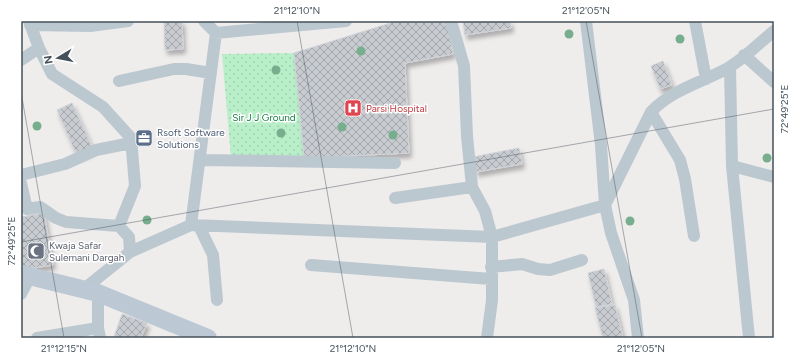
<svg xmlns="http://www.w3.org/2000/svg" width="795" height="359" viewBox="0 0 795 359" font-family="Figtree,sans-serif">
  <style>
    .grass { fill: url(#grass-dots) }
    .building { fill: url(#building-cross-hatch); stroke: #d0d3d8; filter: url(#shadow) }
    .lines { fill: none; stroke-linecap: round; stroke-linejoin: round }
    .minor { stroke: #bcc8cf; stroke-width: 12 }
    .secondary { stroke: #bcc9d4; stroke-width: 18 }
    .tree { fill: #77ae8d }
    .ticks { fill: none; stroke: #44515a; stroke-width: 1; stroke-opacity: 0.45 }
    .labels { text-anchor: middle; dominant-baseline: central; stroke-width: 3; stroke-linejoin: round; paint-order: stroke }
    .health-label { font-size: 10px; fill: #be3a42; stroke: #fff; text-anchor: start }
    .park-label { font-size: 10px; fill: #147c3f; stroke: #fff }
    .service-label { font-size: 10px; fill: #4e5e75; stroke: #fff; text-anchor: start }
    .worship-label { font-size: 10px; fill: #5b616d; stroke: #fff; text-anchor: start }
    .neatline { fill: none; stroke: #44515a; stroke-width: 1.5 }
    .ticks-label { font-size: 10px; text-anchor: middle; fill: #44515a }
  </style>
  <defs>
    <pattern id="grass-dots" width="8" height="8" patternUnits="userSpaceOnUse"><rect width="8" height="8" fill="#b8efc9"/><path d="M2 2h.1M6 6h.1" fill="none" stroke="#9fcfaf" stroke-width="1.8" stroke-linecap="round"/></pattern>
    <pattern id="building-cross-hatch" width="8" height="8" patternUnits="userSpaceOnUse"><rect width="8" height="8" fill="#c8ccd1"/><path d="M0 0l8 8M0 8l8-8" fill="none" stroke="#a4a8ad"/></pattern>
    <filter id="shadow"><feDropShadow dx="2.5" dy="4.5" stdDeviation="2" flood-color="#0004"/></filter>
  </defs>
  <rect width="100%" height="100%" fill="#efecec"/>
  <path class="grass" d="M 294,53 L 304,158 L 231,157 L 222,54 Z"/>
  <path class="building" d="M 164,21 L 182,21 L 183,49 L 165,50 Z
    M 397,21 L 447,21 L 453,54 L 405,63 L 409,153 L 304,158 L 294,53 Z
    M 463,21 L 510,21 L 511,28 L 465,35 Z
    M 663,61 L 672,85 L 660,89 L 651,66 Z
    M 72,103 L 93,149 L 77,156 L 57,110 Z
    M 519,148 L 522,164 L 476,172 L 473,157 Z
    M 44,213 L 53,265 L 21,270 L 21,217 Z
    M 604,269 L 612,304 L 596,307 L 588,273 Z
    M 615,305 L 623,338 L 603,338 L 595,308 Z
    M 122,314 L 147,323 L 141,338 L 114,337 Z"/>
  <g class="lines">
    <path class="minor" d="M 29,21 L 39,48 L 52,74 L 103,107 L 131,138 L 135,186 L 119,226 L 129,237 L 130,252 L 84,289
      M 204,21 L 216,33
      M 451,21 L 464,66 L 467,136 L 472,187 L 485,211 L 492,237 L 492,300 L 487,338
      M 695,21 L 706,79
      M 30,25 L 90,26 L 128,21
      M 744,55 L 774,82
      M 21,60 L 39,48
      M 730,67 L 732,166 L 749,338
      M 119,81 L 174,69 L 186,69 L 211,73
      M 651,112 L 680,160 L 685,179 L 694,236
      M 200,160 L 395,163
      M 732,166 L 774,177
      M 21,175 L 65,164 L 96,150 L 131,143
      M 21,183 L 27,209 L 40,207 L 56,218 L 66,222 L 119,226
      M 395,198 L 472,187
      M 191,225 L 492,237 L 605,205 L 601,145 L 586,21
      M 199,226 L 213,255 L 217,300
      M 130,252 L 191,225 L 216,33 L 346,21
      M 311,265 L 491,279
      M 491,267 L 522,264 L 538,269 L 550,270 L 582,260
      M 98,293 L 98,328 L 100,338
      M 21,294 L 30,277
      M 37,338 L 98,328
      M 638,338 L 634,300 L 611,233 L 605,205 L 651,112 C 671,90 703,82 728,68 C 745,58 759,43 774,31"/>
    <path class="secondary" d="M 21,274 L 98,293 L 208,338"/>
  </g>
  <g class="tree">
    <circle cx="569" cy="34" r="4.5"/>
    <circle cx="680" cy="39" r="4.5"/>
    <circle cx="361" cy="51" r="4.5"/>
    <circle cx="276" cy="70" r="4.5"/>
    <circle cx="37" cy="126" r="4.5"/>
    <circle cx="342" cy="127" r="4.5"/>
    <circle cx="281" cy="133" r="4.5"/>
    <circle cx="393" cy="135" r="4.5"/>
    <circle cx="767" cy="158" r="4.5"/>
    <circle cx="147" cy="220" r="4.5"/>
    <circle cx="630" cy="221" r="4.5"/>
  </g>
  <path class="ticks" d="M 297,21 L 353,338M 586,21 L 642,338M 21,92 L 64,338M 21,242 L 774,109"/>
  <defs>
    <symbol id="hospital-square" viewBox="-11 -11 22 22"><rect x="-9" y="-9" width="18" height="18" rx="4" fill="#e0444e" stroke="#fff"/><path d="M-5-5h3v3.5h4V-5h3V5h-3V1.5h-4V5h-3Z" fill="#fff"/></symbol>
    <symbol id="office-square" viewBox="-11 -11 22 22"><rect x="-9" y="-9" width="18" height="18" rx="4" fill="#5c6f8a" stroke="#fff"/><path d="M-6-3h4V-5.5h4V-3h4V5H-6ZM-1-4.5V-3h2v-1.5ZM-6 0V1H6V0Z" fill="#fff"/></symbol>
    <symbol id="mosque-square" viewBox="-11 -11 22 22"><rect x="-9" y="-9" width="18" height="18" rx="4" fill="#6b7280" stroke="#fff"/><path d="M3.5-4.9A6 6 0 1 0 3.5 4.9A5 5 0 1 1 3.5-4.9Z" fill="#fff"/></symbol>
  </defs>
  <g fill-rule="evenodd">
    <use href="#hospital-square" x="343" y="98" width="20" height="20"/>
    <use href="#office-square" x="134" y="128" width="20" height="20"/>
    <use href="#mosque-square" x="26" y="241" width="20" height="20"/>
  </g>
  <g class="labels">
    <g class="health-label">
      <text x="366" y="108">Parsi Hospital</text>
    </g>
    <g class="park-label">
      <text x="264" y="117">Sir J J Ground</text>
    </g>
    <g class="service-label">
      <text x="157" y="132">Rsoft Software<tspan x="157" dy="12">Solutions</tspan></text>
    </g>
    <g class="worship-label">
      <text x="49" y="245">Kwaja Safar<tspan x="49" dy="12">Sulemani Dargah</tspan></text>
    </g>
  </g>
  <rect width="795" height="359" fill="none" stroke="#ffffff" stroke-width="44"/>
  <g transform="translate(58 58) rotate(260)" stroke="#ffffff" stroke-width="3" paint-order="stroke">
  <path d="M0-3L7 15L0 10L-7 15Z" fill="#44515a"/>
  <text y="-6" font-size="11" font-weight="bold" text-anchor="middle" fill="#44515a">N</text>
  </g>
  <rect x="22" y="22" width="751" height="315" class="neatline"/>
  <g class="ticks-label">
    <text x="297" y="14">21°12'10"N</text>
    <text x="586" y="14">21°12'05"N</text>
    <text transform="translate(784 109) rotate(-90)" y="4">72°49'25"E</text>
    <text transform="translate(11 241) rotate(-90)" y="4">72°49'25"E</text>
    <text x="64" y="352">21°12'15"N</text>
    <text x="353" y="352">21°12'10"N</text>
    <text x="641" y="352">21°12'05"N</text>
  </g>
</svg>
